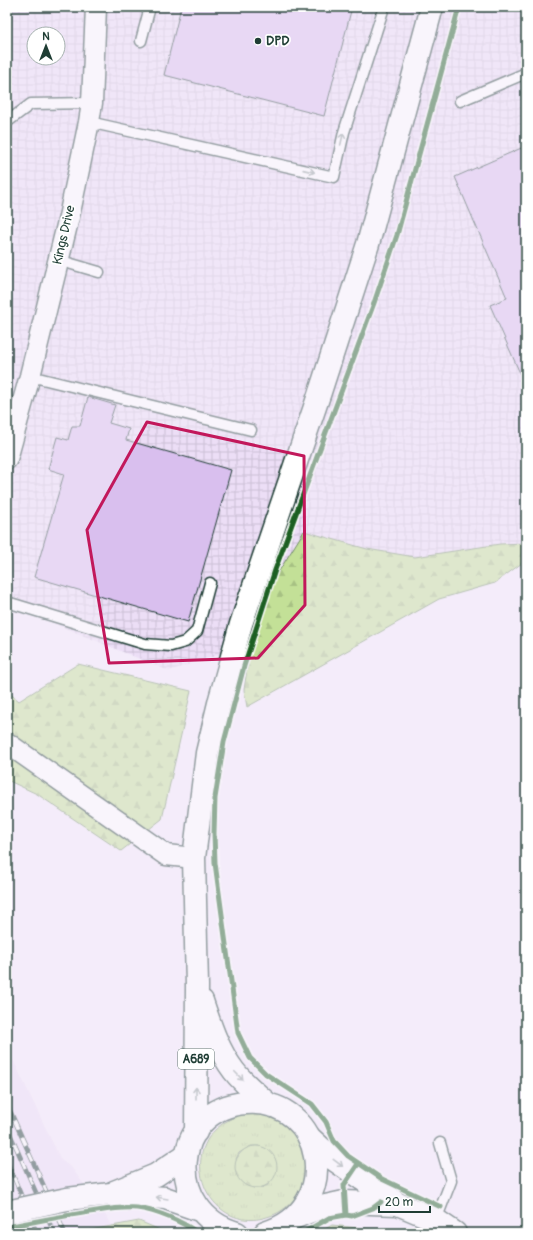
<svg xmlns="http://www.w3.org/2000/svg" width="533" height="1240" viewBox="0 0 533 1240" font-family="Pangolin,sans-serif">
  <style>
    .built { fill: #ecdef6 }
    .industrial { fill: url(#industrial-grid); fill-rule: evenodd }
    .grass { fill: url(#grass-tufts); stroke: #718e66; fill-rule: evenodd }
    .forest { fill: url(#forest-firs); stroke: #718e66 }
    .building { fill: #d9bfee; stroke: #1f3d34 }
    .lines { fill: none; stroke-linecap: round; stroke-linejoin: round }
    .service-casing { stroke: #1f3d34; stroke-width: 13 }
    .minor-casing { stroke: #1f3d34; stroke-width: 23 }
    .tertiary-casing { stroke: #1f3d34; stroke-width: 25 }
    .trunk-casing { stroke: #1f3d34; stroke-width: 25 }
    .service { stroke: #fff; stroke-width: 10 }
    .minor { stroke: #fff; stroke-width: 20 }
    .tertiary { stroke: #fff; stroke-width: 22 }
    .trunk { stroke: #fff; stroke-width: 22 }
    .rail-casing { stroke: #1f3d34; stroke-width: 4.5 }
    .rail { stroke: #fff; stroke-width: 3; stroke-dasharray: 9; stroke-linecap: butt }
    .trunk-bridge-casing { stroke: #1f3d34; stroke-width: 25; stroke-linecap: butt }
    .trunk-bridge { stroke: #fff; stroke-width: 22 }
    .cycleway-casing { stroke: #fff; stroke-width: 8 }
    .cycleway { stroke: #1b5e20; stroke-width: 5 }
    .oneway { stroke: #8f9e9a }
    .marked { fill: none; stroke: #c2185b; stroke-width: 3; stroke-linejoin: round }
    .poi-dot { fill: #1f3d34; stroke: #fff; stroke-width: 1.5 }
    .labels { text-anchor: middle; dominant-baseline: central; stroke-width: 3.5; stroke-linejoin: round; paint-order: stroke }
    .shield { fill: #fff; stroke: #627771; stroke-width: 1 }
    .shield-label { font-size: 12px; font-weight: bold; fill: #1f3d34 }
    .poi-label { font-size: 13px; font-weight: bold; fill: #1f3d34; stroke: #fff; text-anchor: start }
    .street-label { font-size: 13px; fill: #1f3d34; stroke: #fff }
  </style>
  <defs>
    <pattern id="industrial-grid" width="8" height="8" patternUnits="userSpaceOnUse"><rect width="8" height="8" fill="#ecdef6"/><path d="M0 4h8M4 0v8" fill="none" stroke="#cabfd4"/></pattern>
    <pattern id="grass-tufts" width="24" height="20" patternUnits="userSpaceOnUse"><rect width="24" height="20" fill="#c3e097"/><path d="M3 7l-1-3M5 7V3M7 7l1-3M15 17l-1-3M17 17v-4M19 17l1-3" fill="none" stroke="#a7c183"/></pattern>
    <pattern id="forest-firs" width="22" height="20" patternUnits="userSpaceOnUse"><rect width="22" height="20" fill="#c3e097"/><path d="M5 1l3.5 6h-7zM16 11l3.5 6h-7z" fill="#a7c183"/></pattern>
  </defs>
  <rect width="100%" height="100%" fill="#f4ecfa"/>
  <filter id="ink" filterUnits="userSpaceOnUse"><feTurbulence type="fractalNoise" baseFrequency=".025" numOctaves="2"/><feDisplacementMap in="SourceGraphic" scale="8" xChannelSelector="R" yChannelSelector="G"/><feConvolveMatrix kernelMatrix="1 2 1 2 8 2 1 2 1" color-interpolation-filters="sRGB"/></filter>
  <g filter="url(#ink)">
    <path class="built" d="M 7,1047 L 61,1160 L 72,1168 L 105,1214 L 115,1233 L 7,1233 Z"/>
    <path class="industrial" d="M 7,7 L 526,7 L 526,555 L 169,671 L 7,604 ZM 34,34 L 58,34 L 58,58 L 34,58 Z"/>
    <path class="grass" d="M 248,1113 C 255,1114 264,1114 272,1116 C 305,1128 315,1172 294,1199 C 287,1208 278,1214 267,1217 C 202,1237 166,1132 248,1113 ZM 251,1146 L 259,1146 L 268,1185 L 261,1188 L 253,1188 L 236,1159 L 239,1153 Z"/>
    <path class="forest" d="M 304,531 L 367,549 L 415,557 L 500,544 L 526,543 L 526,560 L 495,583 L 439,599 L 247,707 L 244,690 L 256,608 Z
      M 78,664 L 191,691 L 162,819 L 121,851 L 37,794 L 7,780 L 7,691 L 19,701 Z
      M235 1167a21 21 0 1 1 42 0a21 21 0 1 1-42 0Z
      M 139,1221 L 167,1233 L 92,1233 L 90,1230 Z
      M 332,1225 L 401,1233 L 318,1233 Z"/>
    <path class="building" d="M 181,7 L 352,7 L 324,116 L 164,75 Z
      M 526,146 L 526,387 L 490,305 L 507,298 L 455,177 Z
      M 88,397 L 115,405 L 109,423 L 129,429 L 126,440 L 231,470 L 188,622 L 34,577 L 64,474 L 48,469 L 57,437 L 68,440 L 72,426 L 80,426 Z"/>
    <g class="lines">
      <defs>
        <path id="service" d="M 141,41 L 150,7
          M 460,101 L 526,73
          M 7,122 L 31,104 L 92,103
          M 89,122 L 334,177 L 344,132 L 384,7
          M 58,260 L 99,272
          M 30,376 L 251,430
          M 7,602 L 145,644 L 171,646 L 185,642 L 197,631 L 210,583
          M 436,1220 L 451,1181 L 440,1143"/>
        <path id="minor" d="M 7,459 L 30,376 L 69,217 L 89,122 L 92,103 L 96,7
          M 7,743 L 166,855 L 194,858"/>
        <path id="tertiary" d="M 309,1137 L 333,1159 L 398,1204 L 436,1220 L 455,1233
          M 296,1217 L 321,1207 L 344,1202 L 397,1204"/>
        <path id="trunk" d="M 202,1001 C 210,1025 218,1050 234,1071 C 244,1084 257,1094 269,1105
          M 196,1132 L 197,986 L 194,858 L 207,753 L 220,699 L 241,624 L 319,395 L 368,244 L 432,7
          M 114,1192 L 156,1175 L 186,1155
          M 111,1194 L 165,1198 L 199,1210
          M 237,1233 C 164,1213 170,1108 246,1103 C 325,1097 345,1209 265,1233"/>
      </defs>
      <use href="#service" class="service-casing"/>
      <use href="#minor" class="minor-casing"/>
      <use href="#tertiary" class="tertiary-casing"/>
      <use href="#trunk" class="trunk-casing"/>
      <use href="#service" class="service"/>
      <use href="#minor" class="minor"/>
      <use href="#tertiary" class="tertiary"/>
      <use href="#trunk" class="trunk"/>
      <defs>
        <path id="rail" d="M 7,1104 L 65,1233
          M 7,1127 L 54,1233
          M 7,1161 L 37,1233"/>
      </defs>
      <use href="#rail" class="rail-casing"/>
      <use href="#rail" class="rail"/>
      <defs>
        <path id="trunk-bridge" d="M 7,1212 L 67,1199 L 111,1194"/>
      </defs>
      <use href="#trunk-bridge" class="trunk-bridge-casing"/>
      <use href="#trunk-bridge" class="trunk-bridge"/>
      <defs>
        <path id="cycleway" d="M 441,1207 L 382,1179 L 348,1156 L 334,1141 L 326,1122 L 312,1104 L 266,1074 L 250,1058 L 238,1033 L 215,863 L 214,833 L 215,798 L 224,742 L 244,666 L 275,570 L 374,303 L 397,235 L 459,7
          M 346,1215 L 344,1185 L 358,1164
          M 7,1227 C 37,1221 67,1215 97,1211 C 110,1209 124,1207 137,1208 C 158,1211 181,1221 198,1233
          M 303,1233 L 329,1218 L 346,1215 L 352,1216 L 373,1208 L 381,1202"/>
      </defs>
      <use href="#cycleway" class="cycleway-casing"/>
      <use href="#cycleway" class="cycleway"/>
    </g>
    <defs><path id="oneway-shaft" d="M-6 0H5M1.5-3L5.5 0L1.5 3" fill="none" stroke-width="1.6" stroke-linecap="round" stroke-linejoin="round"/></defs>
    <g class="oneway">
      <use href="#oneway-shaft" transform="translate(342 139) rotate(-77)"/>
      <use href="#oneway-shaft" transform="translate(309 171) rotate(13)"/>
      <use href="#oneway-shaft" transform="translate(239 1076) rotate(46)"/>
      <use href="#oneway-shaft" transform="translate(196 1093) rotate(-90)"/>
      <use href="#oneway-shaft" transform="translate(338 1163) rotate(37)"/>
      <use href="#oneway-shaft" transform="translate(162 1198) rotate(-171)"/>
    </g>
  </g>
  <path d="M0 0H533V1240H0ZM 147,422 L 304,456 L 305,605 L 258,658 L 109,663 L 87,530 Z" fill="#f4ecfa" fill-opacity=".55" fill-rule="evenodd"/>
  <path class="marked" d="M 147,422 L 304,456 L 305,605 L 258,658 L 109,663 L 87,530 Z"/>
  <circle class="poi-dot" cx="258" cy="41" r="4"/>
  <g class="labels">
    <rect class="shield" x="178" y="1049" width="36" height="20" rx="3"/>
    <g class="shield-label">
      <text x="196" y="1059">A689</text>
    </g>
    <g class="poi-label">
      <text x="266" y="41">DPD</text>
    </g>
    <g class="street-label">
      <text transform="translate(64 235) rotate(-77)">Kings Drive</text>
    </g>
  </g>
  <rect width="533" height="1240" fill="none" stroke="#fff" stroke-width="24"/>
  <rect x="12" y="12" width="509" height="1216" fill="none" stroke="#1f3d34" stroke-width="1.5" filter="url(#ink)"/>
  <g transform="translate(46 46)"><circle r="19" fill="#ffffff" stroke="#a5b1ae"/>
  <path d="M0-3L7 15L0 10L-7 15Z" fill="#1f3d34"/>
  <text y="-6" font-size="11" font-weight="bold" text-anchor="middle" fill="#1f3d34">N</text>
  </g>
  <path d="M379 1206v6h51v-6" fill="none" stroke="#1f3d34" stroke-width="2"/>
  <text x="385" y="1206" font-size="12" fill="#1f3d34" stroke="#ffffff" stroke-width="3" paint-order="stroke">20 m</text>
</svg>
